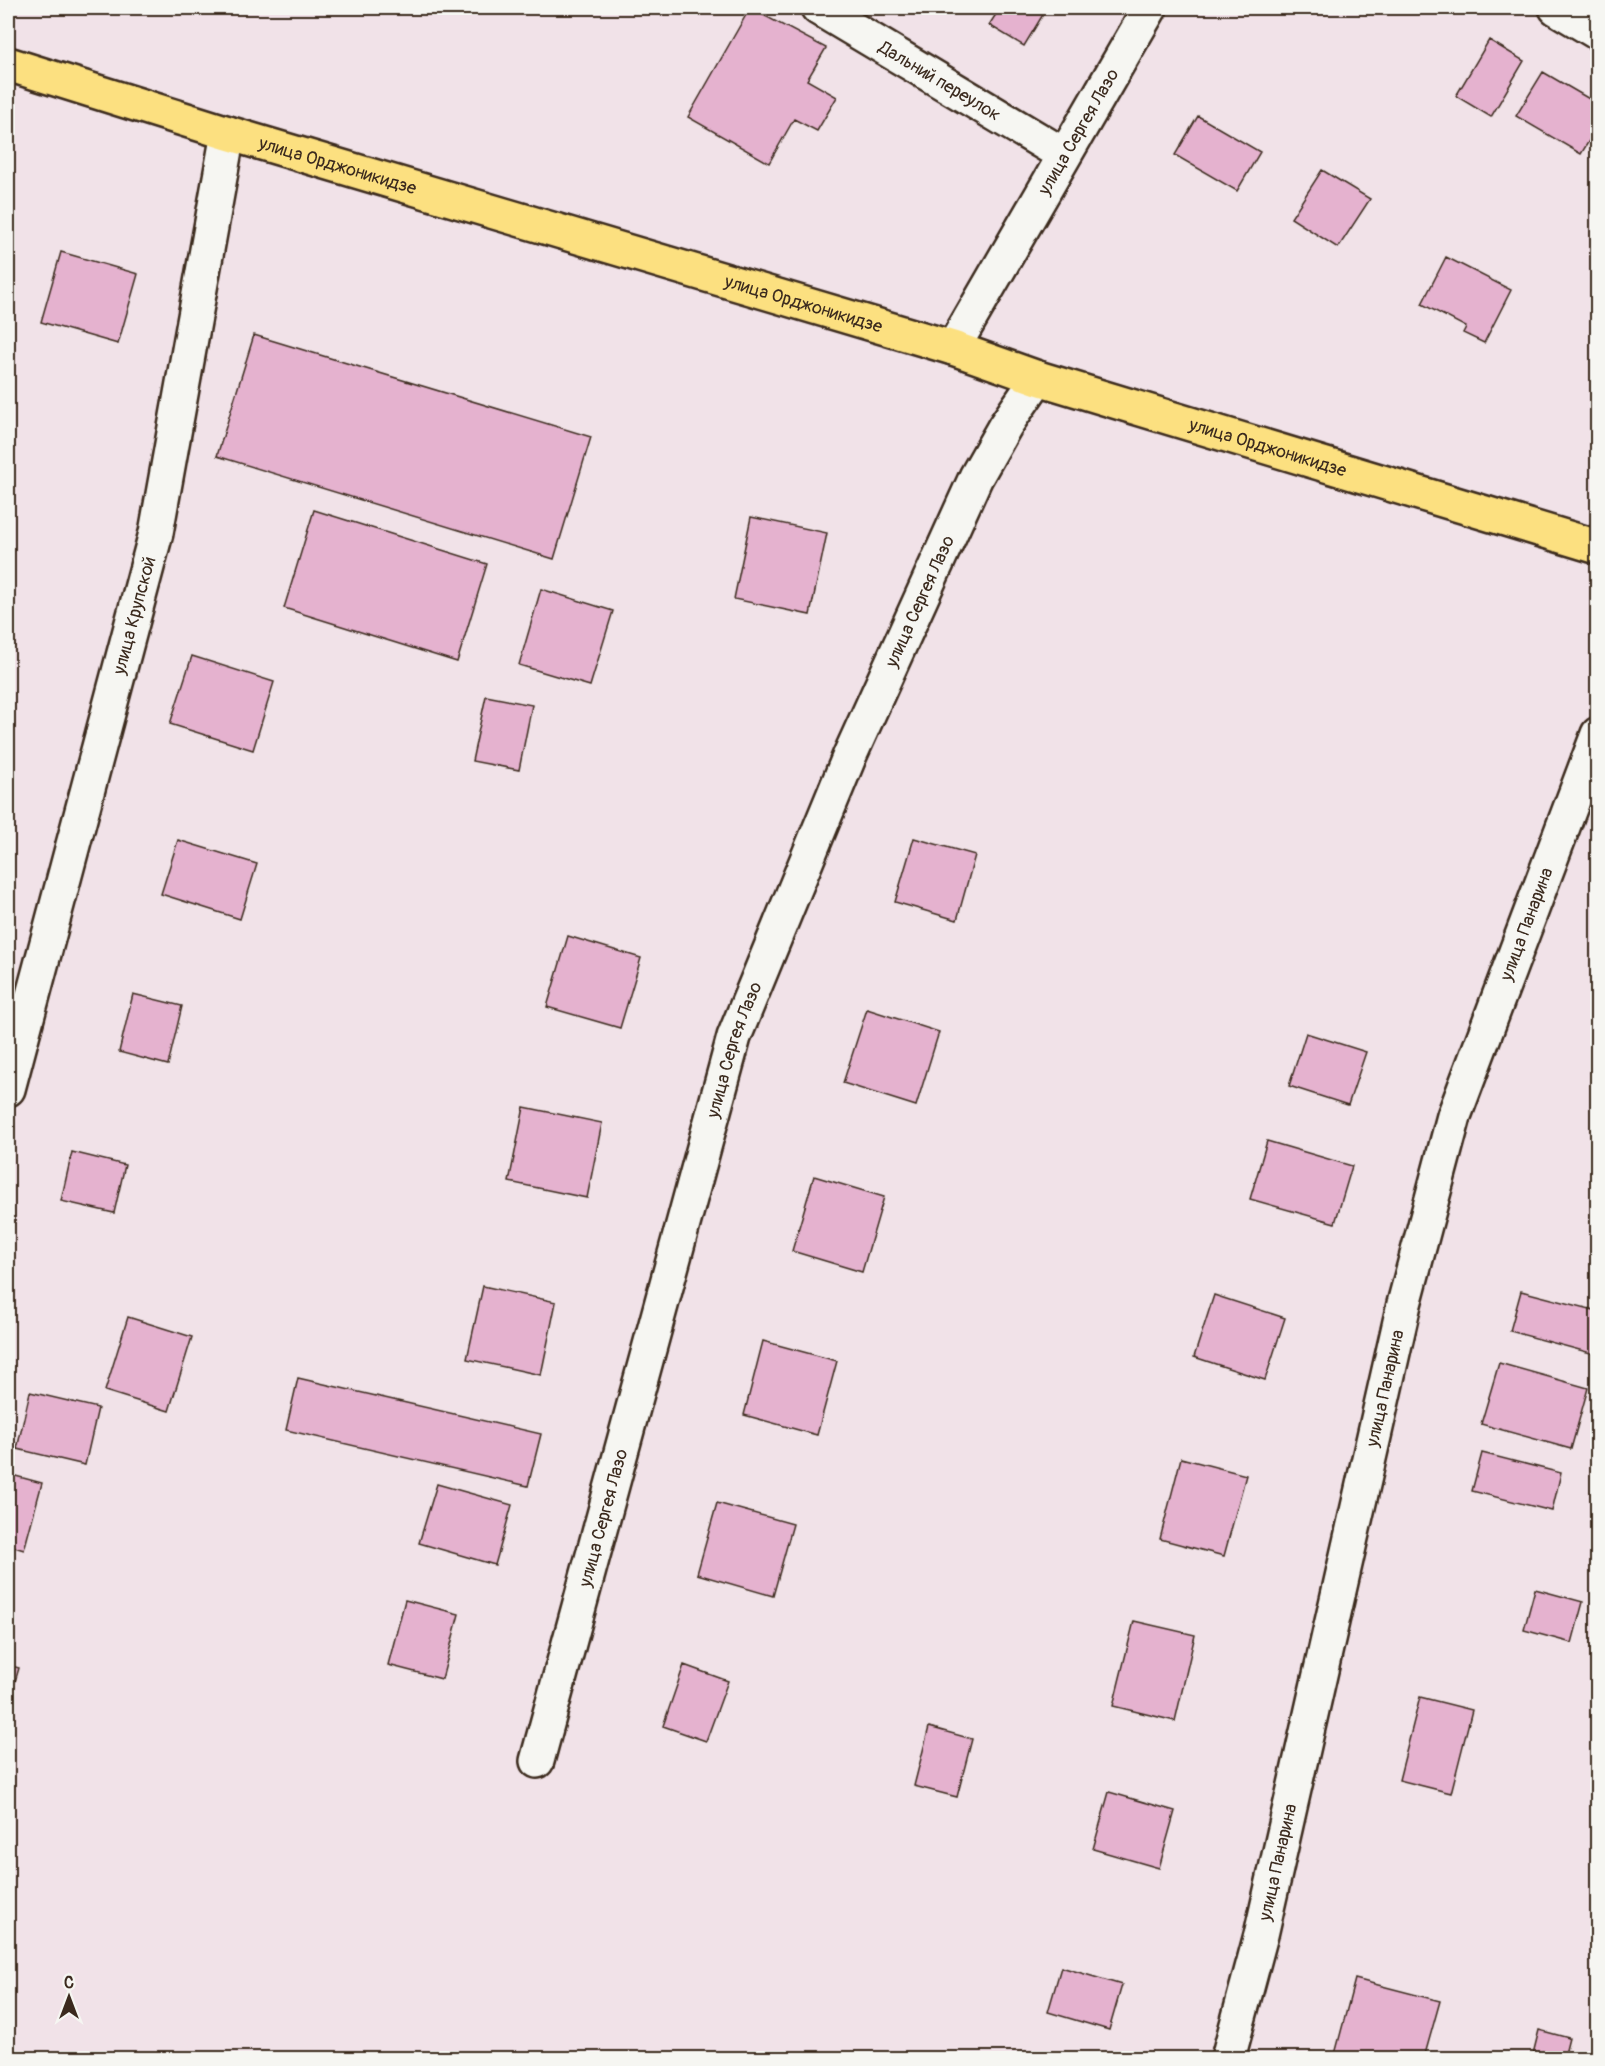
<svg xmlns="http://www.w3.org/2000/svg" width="1605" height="2066" viewBox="0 0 1605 2066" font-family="Pangolin,sans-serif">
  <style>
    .building { fill: #e5b2cf; stroke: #3b2a1e; stroke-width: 1.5 }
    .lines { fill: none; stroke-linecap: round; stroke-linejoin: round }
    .minor-casing { stroke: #3b2a1e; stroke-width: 38 }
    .major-casing { stroke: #3b2a1e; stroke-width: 38 }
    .minor { stroke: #f6f6f2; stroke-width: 33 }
    .major { stroke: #fce080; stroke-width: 33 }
    .labels { text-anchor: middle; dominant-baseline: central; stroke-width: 4.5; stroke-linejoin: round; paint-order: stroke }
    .street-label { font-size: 18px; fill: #3b2a1e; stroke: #f6f6f2 }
  </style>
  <rect width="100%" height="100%" fill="#f1e2e8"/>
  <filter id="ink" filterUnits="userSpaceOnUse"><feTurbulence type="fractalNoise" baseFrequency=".0167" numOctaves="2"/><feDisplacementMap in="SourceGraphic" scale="12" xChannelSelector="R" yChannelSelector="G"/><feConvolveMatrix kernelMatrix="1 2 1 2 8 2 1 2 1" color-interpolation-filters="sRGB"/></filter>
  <g filter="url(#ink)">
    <path class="building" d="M 750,8 L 826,48 L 807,80 L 837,97 L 817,131 L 794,119 L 769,163 L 688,117 Z
      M 1000,8 L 1047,8 L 1024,46 L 989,25 Z
      M 1489,40 L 1524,61 L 1491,117 L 1456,96 Z
      M 1543,72 L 1598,104 L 1598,126 L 1581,154 L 1516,116 Z
      M 1198,116 L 1260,152 L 1237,191 L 1175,155 Z
      M 1322,170 L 1370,199 L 1338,248 L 1291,218 Z
      M 61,252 L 138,274 L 118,344 L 41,322 Z
      M 1446,257 L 1511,290 L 1484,343 L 1463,333 L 1466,327 L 1422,304 Z
      M 254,335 L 591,437 L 554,559 L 217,456 Z
      M 314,510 L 487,564 L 457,662 L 284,608 Z
      M 751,517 L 827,533 L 810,615 L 734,599 Z
      M 541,589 L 613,611 L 590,686 L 519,665 Z
      M 192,656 L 274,682 L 253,750 L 170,724 Z
      M 486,696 L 532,705 L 519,770 L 472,761 Z
      M 914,838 L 975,855 L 957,920 L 895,902 Z
      M 178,840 L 257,864 L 240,919 L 161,894 Z
      M 568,936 L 641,958 L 620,1028 L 547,1007 Z
      M 133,994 L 182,1006 L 168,1065 L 119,1052 Z
      M 867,1009 L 939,1032 L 916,1106 L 843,1083 Z
      M 1306,1033 L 1366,1052 L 1348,1105 L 1289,1086 Z
      M 524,1107 L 602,1123 L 587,1198 L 509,1182 Z
      M 1267,1141 L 1352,1166 L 1335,1223 L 1250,1199 Z
      M 72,1152 L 125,1165 L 114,1213 L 61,1201 Z
      M 814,1176 L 884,1197 L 862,1272 L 792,1251 Z
      M 483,1286 L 556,1302 L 541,1375 L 467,1359 Z
      M 1521,1291 L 1598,1311 L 1598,1355 L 1510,1331 Z
      M 1214,1295 L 1285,1318 L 1265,1380 L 1194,1357 Z
      M 128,1317 L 192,1337 L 169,1411 L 105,1391 Z
      M 763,1341 L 837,1361 L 817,1435 L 744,1415 Z
      M 1499,1363 L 1588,1388 L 1571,1449 L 1481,1424 Z
      M 298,1378 L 541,1434 L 528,1486 L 286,1430 Z
      M 30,1392 L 98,1408 L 85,1465 L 17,1449 Z
      M 1482,1453 L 1561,1473 L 1552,1511 L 1472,1491 Z
      M 1181,1458 L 1246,1475 L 1224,1556 L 1160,1539 Z
      M 8,1474 L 42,1483 L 24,1550 L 8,1545 Z
      M 437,1484 L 512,1505 L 495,1565 L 419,1543 Z
      M 717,1503 L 793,1524 L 773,1596 L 697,1574 Z
      M 1535,1589 L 1583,1602 L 1572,1643 L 1524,1630 Z
      M 405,1600 L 459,1614 L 442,1679 L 388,1665 Z
      M 1134,1621 L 1195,1635 L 1175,1721 L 1113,1706 Z
      M 8,1665 L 19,1668 L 8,1705 Z
      M 684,1665 L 728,1681 L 706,1741 L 663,1726 Z
      M 1420,1697 L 1472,1710 L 1451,1793 L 1399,1780 Z
      M 929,1727 L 972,1739 L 957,1797 L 914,1786 Z
      M 1109,1792 L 1175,1811 L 1159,1868 L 1093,1849 Z
      M 1061,1967 L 1122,1985 L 1109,2030 L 1048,2012 Z
      M 1355,1979 L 1440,2001 L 1424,2058 L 1334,2058 Z
      M 1539,2030 L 1569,2038 L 1564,2058 L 1532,2058 Z"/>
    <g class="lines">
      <defs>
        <g id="minor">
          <path id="s1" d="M 818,8 L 1064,155"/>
          <path d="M 1556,8 L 1598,33"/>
          <path id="s2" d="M 953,348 L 1150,8"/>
          <path id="s3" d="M 8,1089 L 156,533 L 228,133"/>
          <path id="s4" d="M 537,1761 L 734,1037 L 850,755 L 976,477 L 1005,426 L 1038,378"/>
          <path id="s5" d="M 1228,2058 L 1261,1935 L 1404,1304 L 1454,1116 L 1598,734"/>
        </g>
        <g id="major">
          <path id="s6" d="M 8,64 L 228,133 L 953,348 L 1038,378 L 1598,547"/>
        </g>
      </defs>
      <use href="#minor" class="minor-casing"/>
      <use href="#major" class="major-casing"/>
      <use href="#minor" class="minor"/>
      <use href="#major" class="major"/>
    </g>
  </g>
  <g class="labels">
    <g class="street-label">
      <text stroke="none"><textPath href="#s1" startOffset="142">Дальний переулок</textPath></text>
      <text stroke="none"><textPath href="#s2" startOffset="250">улица Сергея Лазо</textPath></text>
      <text stroke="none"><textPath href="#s6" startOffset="345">улица Орджоникидзе</textPath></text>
      <text stroke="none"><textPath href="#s6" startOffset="831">улица Орджоникидзе</textPath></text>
      <text stroke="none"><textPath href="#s6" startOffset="1317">улица Орджоникидзе</textPath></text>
      <text stroke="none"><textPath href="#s4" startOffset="1224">улица Сергея Лазо</textPath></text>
      <text stroke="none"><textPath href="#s3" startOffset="490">улица Крупской</textPath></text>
      <text stroke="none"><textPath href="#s5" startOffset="1174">улица Панарина</textPath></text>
      <text stroke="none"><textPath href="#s4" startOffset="738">улица Сергея Лазо</textPath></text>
      <text stroke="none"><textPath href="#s5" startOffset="688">улица Панарина</textPath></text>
      <text stroke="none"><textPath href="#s4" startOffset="252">улица Сергея Лазо</textPath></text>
      <text stroke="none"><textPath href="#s5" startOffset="202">улица Панарина</textPath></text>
    </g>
  </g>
  <rect width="1605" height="2066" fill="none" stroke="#f6f6f2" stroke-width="30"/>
  <rect x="15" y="15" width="1575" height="2036" fill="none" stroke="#3b2a1e" stroke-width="2" filter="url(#ink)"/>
  <g transform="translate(69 1997)" stroke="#f6f6f2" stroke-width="4.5" paint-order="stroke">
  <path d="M0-4.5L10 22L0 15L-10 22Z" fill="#3b2a1e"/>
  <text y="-9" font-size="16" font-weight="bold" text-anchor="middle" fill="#3b2a1e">С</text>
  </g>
</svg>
